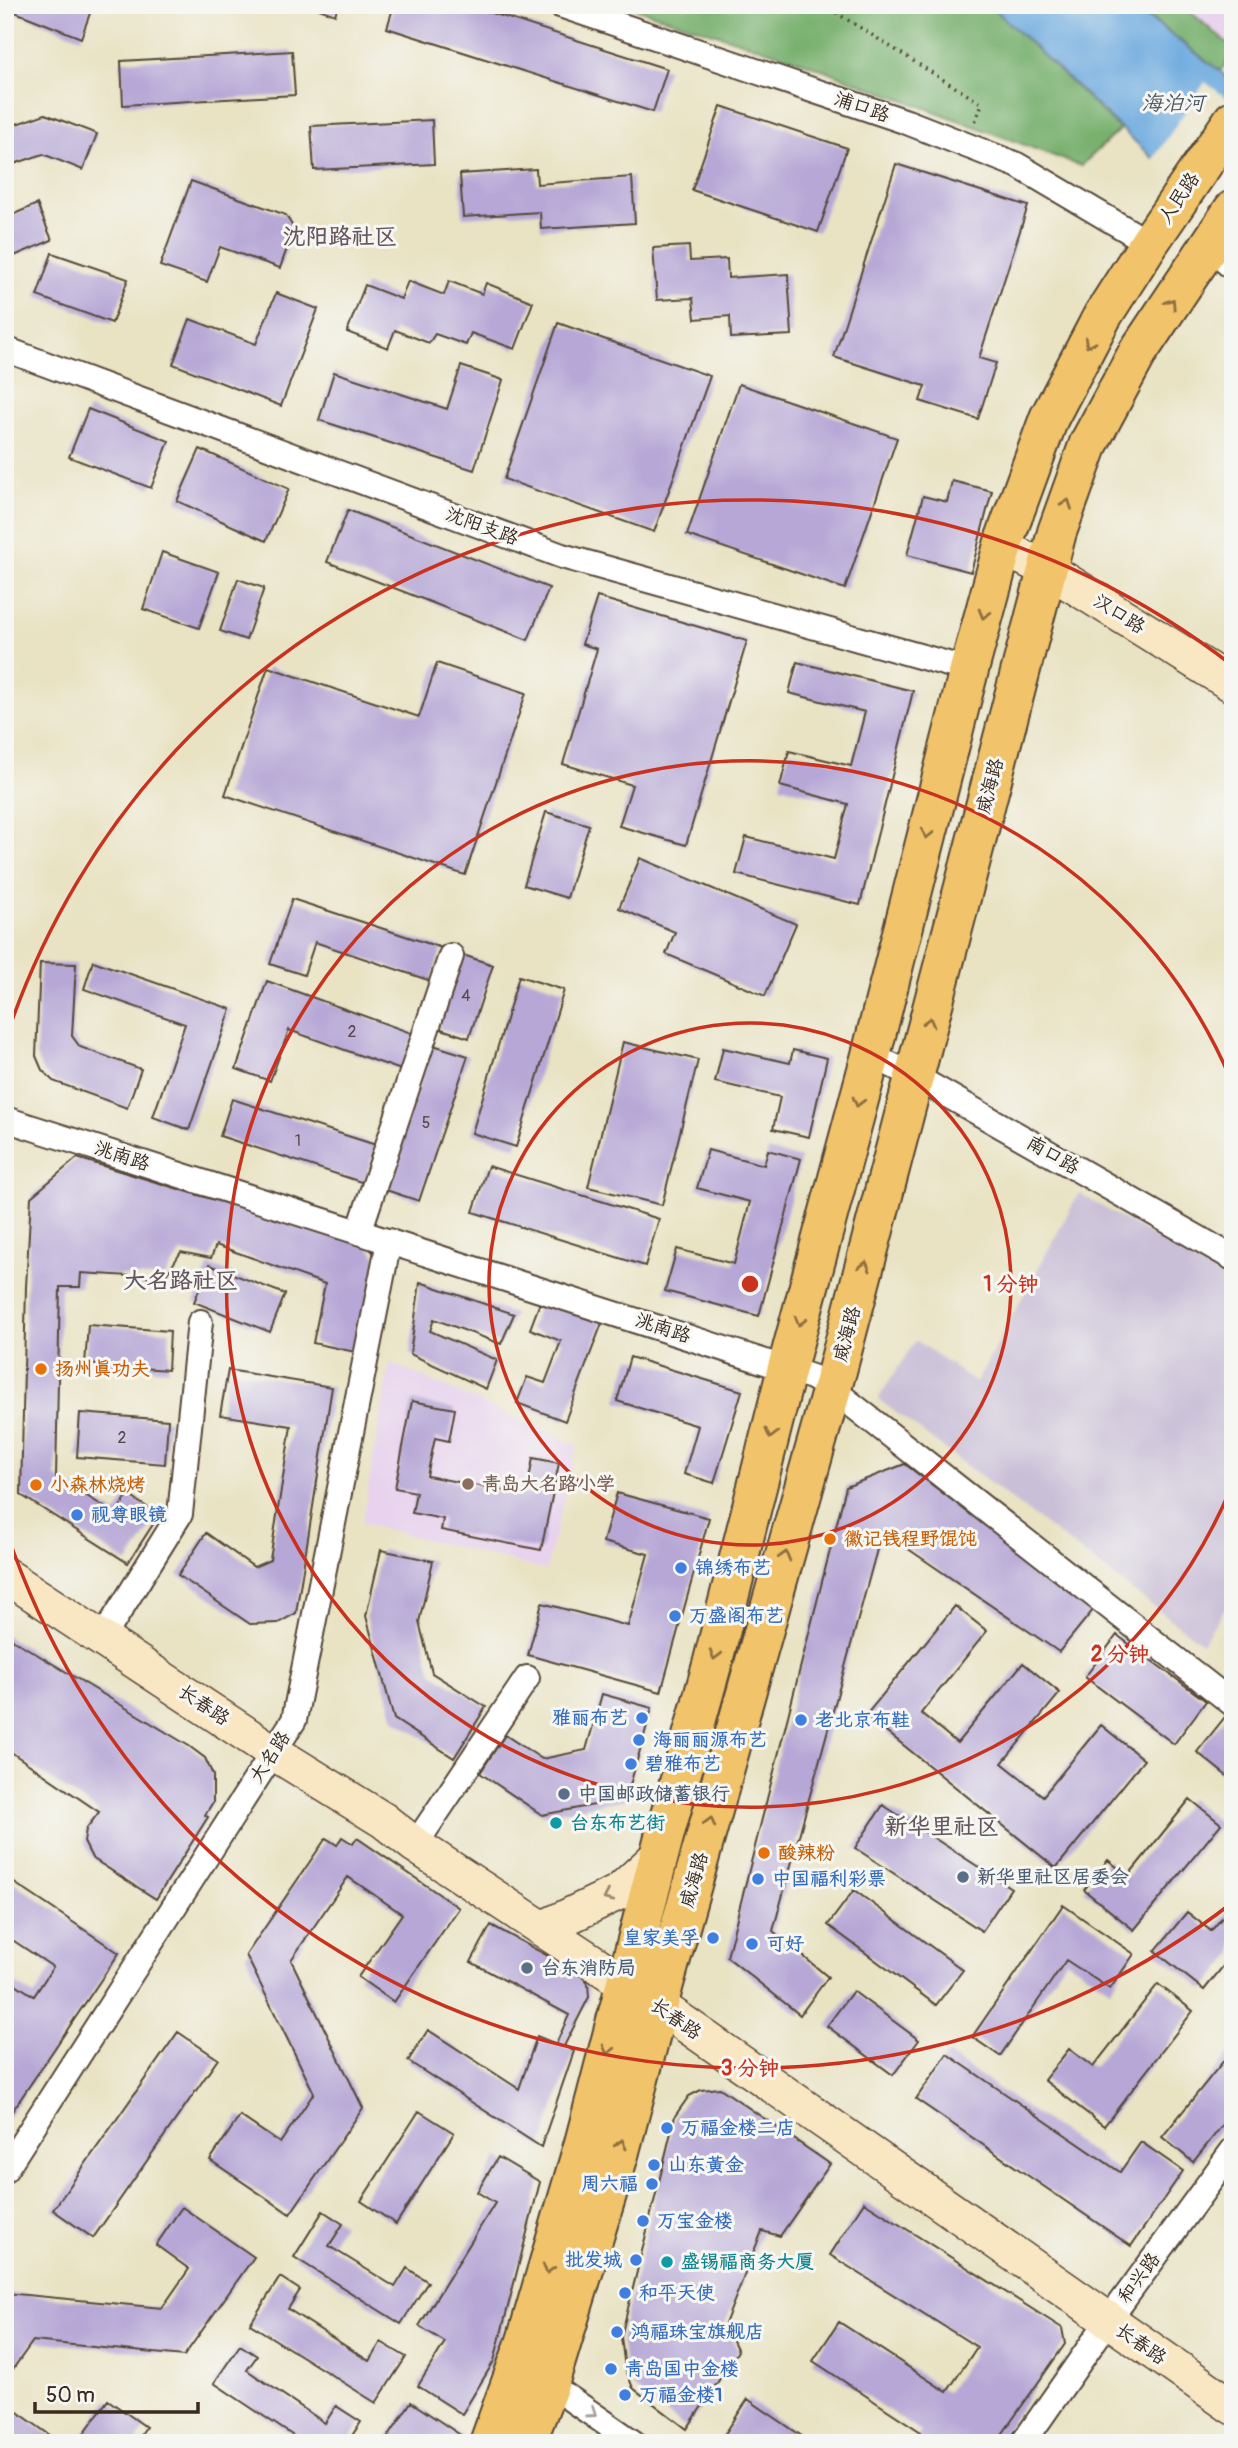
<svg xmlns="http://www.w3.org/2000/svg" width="1238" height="2448" viewBox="0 0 1238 2448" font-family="Pangolin,'LXGW WenKai TC',sans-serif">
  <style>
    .built { fill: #e8d2ee }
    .industrial { fill: #c9bfd7 }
    .forest { fill: #78b06e; stroke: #5a6d46; stroke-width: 2 }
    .water { fill: #6daadf; stroke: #546a7e; stroke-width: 2 }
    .pier { fill: #e9e3c4 }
    .building { fill: #b6a7d6 }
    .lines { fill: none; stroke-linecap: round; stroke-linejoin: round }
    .street-casing { stroke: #554637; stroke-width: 28 }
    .secondary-casing { stroke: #554637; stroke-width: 38 }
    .primary-casing { stroke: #554637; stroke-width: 42 }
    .path { stroke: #554637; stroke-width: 3.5; stroke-dasharray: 2 5; stroke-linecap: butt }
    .street { stroke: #fff; stroke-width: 24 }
    .secondary { stroke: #f9e7c3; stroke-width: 35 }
    .primary { stroke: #f1c36a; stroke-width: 38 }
    .oneway { stroke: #8d6f40 }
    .oneway2 { stroke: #9a8870 }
    .oneway3 { stroke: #a79f9a }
    .ring { fill: none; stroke: #c8321e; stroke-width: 3.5 }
    .food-dot { fill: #e8710a; stroke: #f6f6f2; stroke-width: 2.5 }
    .education-dot { fill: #8d6e63; stroke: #f6f6f2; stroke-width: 2.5 }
    .shop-dot { fill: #3f7fe0; stroke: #f6f6f2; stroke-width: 2.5 }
    .service-dot { fill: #5c6f8a; stroke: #f6f6f2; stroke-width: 2.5 }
    .culture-dot { fill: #0f9aa8; stroke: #f6f6f2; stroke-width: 2.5 }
    .labels { text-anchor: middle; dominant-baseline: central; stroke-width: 6; stroke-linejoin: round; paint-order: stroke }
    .number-label { font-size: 16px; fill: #5a494c }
    .street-label { font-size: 19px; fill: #3b2a1e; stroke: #f6f6f2 }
    .food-label { font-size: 19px; font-weight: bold; fill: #c56008; stroke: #f6f6f2; text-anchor: start }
    .education-label { font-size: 19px; font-weight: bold; fill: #785e54; stroke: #f6f6f2; text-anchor: start }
    .shop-label { font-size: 19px; font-weight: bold; fill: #366cbe; stroke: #f6f6f2; text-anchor: start }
    .service-label { font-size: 19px; font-weight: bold; fill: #4e5e75; stroke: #f6f6f2; text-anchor: start }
    .culture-label { font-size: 19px; font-weight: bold; fill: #0d838f; stroke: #f6f6f2; text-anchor: start }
    .water-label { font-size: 21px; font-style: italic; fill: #4c5762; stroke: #f6f6f2 }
    .quarter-label { font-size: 23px; font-weight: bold; fill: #66565e; stroke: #f6f6f2 }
    .centre { fill: #c8321e; stroke: #f6f6f2; stroke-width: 3.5 }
    .ring-label { font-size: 21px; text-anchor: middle; font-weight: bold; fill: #c8321e; stroke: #f6f6f2; stroke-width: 6; stroke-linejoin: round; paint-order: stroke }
  </style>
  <rect width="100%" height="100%" fill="#f6f6f2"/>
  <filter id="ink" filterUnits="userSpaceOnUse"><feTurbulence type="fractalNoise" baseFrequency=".0143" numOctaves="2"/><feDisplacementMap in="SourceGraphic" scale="14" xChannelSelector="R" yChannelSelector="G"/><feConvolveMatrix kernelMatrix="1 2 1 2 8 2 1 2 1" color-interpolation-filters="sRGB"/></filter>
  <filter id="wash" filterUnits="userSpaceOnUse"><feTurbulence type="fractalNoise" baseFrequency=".00686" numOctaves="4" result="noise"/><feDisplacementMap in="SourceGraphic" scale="28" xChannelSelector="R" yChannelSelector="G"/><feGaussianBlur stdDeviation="1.57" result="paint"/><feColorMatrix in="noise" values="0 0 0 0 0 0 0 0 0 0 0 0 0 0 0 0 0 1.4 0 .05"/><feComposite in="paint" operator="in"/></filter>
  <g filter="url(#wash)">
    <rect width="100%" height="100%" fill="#e9e3c4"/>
    <path class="built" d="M 1182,5 L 1233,5 L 1233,48 Z
      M 390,1363 L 577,1445 L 546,1570 L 362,1523 Z"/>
    <path class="industrial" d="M 1079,1193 L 1233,1284 L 1233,1596 L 1202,1643 L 878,1399 L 916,1340 L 976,1383 Z"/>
    <path class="forest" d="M 624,5 L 990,5 L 1120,129 L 1081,166 L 789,57 Z
      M 1134,5 L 1182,5 L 1233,48 L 1233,56 L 1220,71 Z"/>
    <path class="water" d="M 990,5 L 1131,5 L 1220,71 L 1233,83 L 1233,234 Z"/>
    <path class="pier" d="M 1205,82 L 1233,103 L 1233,237 L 1152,161 Z"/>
    <g id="blocks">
      <path class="building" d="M 5,5 L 93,5 L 81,38 L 5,8 Z
        M 309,5 L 338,5 L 335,15 Z
        M 394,5 L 467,5 L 667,69 L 653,112 L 387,28 Z
        M 292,51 L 295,95 L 123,105 L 121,61 Z
        M 721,106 L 847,148 L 818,232 L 692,190 Z
        M 45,114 L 97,134 L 83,170 L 43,154 L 5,167 L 5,128 Z
        M 432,120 L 434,164 L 314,170 L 311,126 Z
        M 896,164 L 1028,206 L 979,358 L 996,363 L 978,419 L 920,401 L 925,386 L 834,357 Z
        M 536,169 L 537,184 L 632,177 L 635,223 L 541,229 L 540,212 L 463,217 L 460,174 Z
        M 191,181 L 286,215 L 294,229 L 280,268 L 220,247 L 207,282 L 160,266 Z
        M 37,204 L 52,240 L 7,259 L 5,218 Z
        M 689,246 L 690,261 L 727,259 L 728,278 L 788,274 L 792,335 L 731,338 L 730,316 L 695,319 L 693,298 L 657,300 L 653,248 Z
        M 52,253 L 128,279 L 112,323 L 37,296 Z
        M 408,281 L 444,295 L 449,281 L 482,294 L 486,283 L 533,302 L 515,349 L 471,333 L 466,345 L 435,334 L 429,343 L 395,330 L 388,348 L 347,332 L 365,285 L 401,299 Z
        M 276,293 L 318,309 L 281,406 L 173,364 L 190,319 L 256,344 Z
        M 558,323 L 710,376 L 654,532 L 504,479 Z
        M 461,366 L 503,380 L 474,470 L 319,420 L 334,372 L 447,409 Z
        M 739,384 L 897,438 L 845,589 L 687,535 Z
        M 88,409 L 169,441 L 151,488 L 69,457 Z
        M 200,449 L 289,489 L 266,541 L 177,501 Z
        M 952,481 L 992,491 L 971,572 L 907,555 L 923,496 L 947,502 Z
        M 348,510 L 549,588 L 528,640 L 327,562 Z
        M 162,552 L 219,572 L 199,628 L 143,609 Z
        M 238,579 L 264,588 L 246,640 L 220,631 Z
        M 597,597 L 747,641 L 686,845 L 619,826 L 632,785 L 563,764 L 597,649 L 582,644 Z
        M 797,662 L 913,691 L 860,905 L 736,874 L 746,837 L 834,859 L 848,804 L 780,786 L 789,751 L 851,766 L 865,712 L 789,693 Z
        M 437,663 L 526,693 L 465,875 L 225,795 L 268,667 L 419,717 Z
        M 546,812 L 589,825 L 567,898 L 524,885 Z
        M 640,858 L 796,924 L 765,996 L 666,954 L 675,932 L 619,908 Z
        M 292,899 L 442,948 L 431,981 L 315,942 L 304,975 L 270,964 Z
        M 463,955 L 493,965 L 469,1038 L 438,1028 Z
        M 93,961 L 231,1009 L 189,1130 L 153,1117 L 185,1024 L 84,989 Z
        M 40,963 L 76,964 L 72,1036 L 80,1047 L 141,1069 L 127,1108 L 53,1081 L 42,1070 L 36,1056 Z
        M 519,976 L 564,990 L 516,1147 L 472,1133 Z
        M 267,981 L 414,1034 L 401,1070 L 289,1030 L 270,1081 L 236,1069 Z
        M 623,1042 L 698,1060 L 662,1205 L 588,1187 Z
        M 433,1045 L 468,1056 L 419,1201 L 383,1189 Z
        M 723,1048 L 790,1063 L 793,1050 L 827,1058 L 809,1137 L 773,1129 L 780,1097 L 715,1082 Z
        M 232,1099 L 376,1145 L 364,1183 L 220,1136 Z
        M 708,1150 L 764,1165 L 768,1150 L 801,1159 L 759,1316 L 665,1291 L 677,1249 L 734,1264 L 750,1202 L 697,1188 Z
        M 77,1158 L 231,1205 L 234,1198 L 363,1240 L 378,1258 L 360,1353 L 313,1343 L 325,1284 L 216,1245 L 211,1258 L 181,1252 L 164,1278 L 81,1273 L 80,1287 L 60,1287 L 56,1477 L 116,1514 L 128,1495 L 159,1515 L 128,1563 L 21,1495 L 26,1287 L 31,1197 Z
        M 488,1166 L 659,1219 L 645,1266 L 473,1212 Z
        M 209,1265 L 285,1294 L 270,1332 L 194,1302 Z
        M 420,1282 L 514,1314 L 501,1344 L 434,1319 L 430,1331 L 497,1360 L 486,1389 L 410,1354 Z
        M 541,1300 L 602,1323 L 565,1421 L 517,1403 L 527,1377 L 545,1383 L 561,1341 L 530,1329 Z
        M 88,1325 L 170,1331 L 168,1370 L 85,1364 Z
        M 630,1357 L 742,1391 L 714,1483 L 684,1474 L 698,1426 L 617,1401 Z
        M 228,1370 L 332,1387 L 296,1613 L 278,1623 L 250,1624 L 178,1575 L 206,1533 L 254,1567 L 270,1560 L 291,1426 L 220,1415 Z
        M 412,1401 L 455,1409 L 449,1441 L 435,1438 L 427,1476 L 526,1495 L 533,1458 L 559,1463 L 541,1550 L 441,1530 L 443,1519 L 412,1513 L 416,1492 L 395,1488 Z
        M 80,1413 L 168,1420 L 165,1464 L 77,1457 Z
        M 905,1464 L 1094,1609 L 1059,1652 L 882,1531 L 773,1931 L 828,1977 L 800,2015 L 727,1957 L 846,1487 Z
        M 617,1493 L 709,1518 L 661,1692 L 528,1655 L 542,1603 L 628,1626 L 648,1554 L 603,1542 Z
        M 381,1550 L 433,1561 L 419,1622 L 432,1673 L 486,1707 L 454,1758 L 394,1719 L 366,1616 Z
        M 955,1606 L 987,1631 L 921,1713 L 957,1743 L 1023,1663 L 1060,1693 L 1002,1763 L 1043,1796 L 1101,1725 L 1144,1760 L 1056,1868 L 866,1715 Z
        M 5,1635 L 189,1746 L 205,1758 L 213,1775 L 213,1802 L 205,1815 L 208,1817 L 156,1899 L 92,1858 L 84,1842 L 86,1829 L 99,1812 L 5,1748 Z
        M 1117,1635 L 1206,1701 L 1174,1744 L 1085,1677 Z
        M 602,1694 L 652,1708 L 626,1799 L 542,1815 L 480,1773 L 505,1735 L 542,1759 L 586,1750 Z
        M 1225,1717 L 1233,1723 L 1233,1781 L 1197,1752 Z
        M 1190,1799 L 1221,1824 L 1134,1930 L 1084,1890 L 1108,1860 L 1128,1876 Z
        M 883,1805 L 1011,1888 L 982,1931 L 855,1848 Z
        M 342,1837 L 353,1844 L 357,1838 L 459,1908 L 394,2002 L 358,1977 L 402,1914 L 348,1877 L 291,1960 L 363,2108 L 290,2214 L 210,2160 L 240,2116 L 280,2143 L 314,2093 L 246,1955 L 326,1838 L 337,1845 Z
        M 10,1880 L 119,1953 L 5,2122 L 5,2047 L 8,2043 L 5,2041 L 5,1977 L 34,1996 L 53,1967 L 5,1935 L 5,1888 Z
        M 854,1890 L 963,1970 L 936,2005 L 828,1925 Z
        M 1233,1904 L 1233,1954 L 1204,1990 L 1155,1951 L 1187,1912 L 1211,1931 Z
        M 1063,1905 L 1134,1954 L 1110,1989 L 1066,1960 L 1000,2056 L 972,2037 Z
        M 491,1925 L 583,1975 L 588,1984 L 589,1997 L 564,2046 L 574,2051 L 541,2147 L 408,2061 L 428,2030 L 519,2089 L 537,2036 L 556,2044 L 569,2015 L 471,1962 Z
        M 1158,1984 L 1193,2011 L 1104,2126 L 1044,2080 L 1069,2049 L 1093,2067 Z
        M 853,1991 L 919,2040 L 893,2075 L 827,2026 Z
        M 178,2032 L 218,2059 L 93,2238 L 53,2210 Z
        M 1233,2049 L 1233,2112 L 1193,2162 L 1162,2137 Z
        M 947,2054 L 1120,2172 L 1141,2142 L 1183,2171 L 1131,2246 L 916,2099 Z
        M 720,2088 L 830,2164 L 780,2236 L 762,2231 L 725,2324 L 738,2351 L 687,2429 L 633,2388 L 625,2368 L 621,2337 L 675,2116 L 689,2096 L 701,2090 Z
        M 419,2111 L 454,2133 L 396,2224 L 361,2201 Z
        M 498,2157 L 540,2182 L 494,2361 L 462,2414 L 418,2386 L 445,2342 L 419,2326 L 495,2203 L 477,2192 Z
        M 864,2202 L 1062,2328 L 1065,2344 L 996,2443 L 913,2443 L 921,2432 L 813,2361 L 839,2322 L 947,2392 L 977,2347 L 830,2255 Z
        M 182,2207 L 254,2257 L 184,2356 L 33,2341 L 5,2380 L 6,2293 L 162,2308 L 189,2269 L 156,2245 Z
        M 323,2211 L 343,2224 L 329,2246 L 395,2287 L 407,2268 L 428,2282 L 401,2324 L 294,2257 Z
        M 280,2277 L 300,2290 L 288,2309 L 369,2361 L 381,2342 L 406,2357 L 376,2403 L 250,2324 Z
        M 240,2345 L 257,2356 L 247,2370 L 325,2423 L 336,2406 L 361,2422 L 347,2443 L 304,2443 L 214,2383 Z
        M 748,2399 L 752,2402 L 812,2443 L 719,2443 Z
        M 108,2400 L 146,2427 L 135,2443 L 77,2443 Z
        M 411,2402 L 465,2438 L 462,2443 L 384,2443 Z
        M 5,2403 L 61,2443 L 5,2443 Z"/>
    </g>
  </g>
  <g filter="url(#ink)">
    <use href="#blocks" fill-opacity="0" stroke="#554637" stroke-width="2"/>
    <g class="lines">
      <defs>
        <path id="street" d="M 560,5 L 907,122 L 1017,165 L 1149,243
          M 1208,246 L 1233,268
          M 5,349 L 562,556 L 969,670
          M 871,1055 L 914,1076 L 1233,1258
          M 5,1119 L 812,1377 L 832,1389 L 1233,1704
          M 359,1232 L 451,956
          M 102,1639 L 180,1514 L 200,1322
          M 415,1845 L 527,1678
          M 5,2170 L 294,1720 L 389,1241
          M 549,2384 L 634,2443
          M 1023,2443 L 1108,2321 L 1233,2150"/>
        <path id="secondary" d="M 1003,548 L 1047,569 L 1233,685
          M 5,1575 L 273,1752 L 383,1820 L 415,1845 L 658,2005 L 1233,2407
          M 542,1929 L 619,1892 L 660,1854"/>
        <path id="primary" d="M 489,2443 L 526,2341 L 584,2143 L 665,1833 L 712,1665 L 787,1368 L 871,1055 L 969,670 L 1005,538 L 1049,418 L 1103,315 L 1149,243 L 1233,120
          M 526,2443 L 549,2384 L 619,2155 L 664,1984 L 838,1367 L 1057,532 L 1089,443 L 1138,352 L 1233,210"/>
      </defs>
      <use href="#street" class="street-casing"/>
      <use href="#secondary" class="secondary-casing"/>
      <use href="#primary" class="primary-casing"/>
      <path class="path" d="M 824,5 L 982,104 L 974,125"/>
      <use href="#street" class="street"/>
      <use href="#secondary" class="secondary"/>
      <use href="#primary" class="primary"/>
    </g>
    <defs><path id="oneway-chevron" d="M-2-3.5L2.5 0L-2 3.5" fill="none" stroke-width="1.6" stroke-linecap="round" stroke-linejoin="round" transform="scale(1.75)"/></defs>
    <g class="oneway">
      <use href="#oneway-chevron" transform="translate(1171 303) rotate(-57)"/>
      <use href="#oneway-chevron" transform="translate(1089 343) rotate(118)"/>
      <use href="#oneway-chevron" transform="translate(1067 504) rotate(-70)"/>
      <use href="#oneway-chevron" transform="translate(984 614) rotate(106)"/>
      <use href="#oneway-chevron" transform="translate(927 834) rotate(104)"/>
      <use href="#oneway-chevron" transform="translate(929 1022) rotate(-75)"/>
      <use href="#oneway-chevron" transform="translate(858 1102) rotate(105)"/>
      <use href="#oneway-chevron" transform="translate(865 1266) rotate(-75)"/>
      <use href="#oneway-chevron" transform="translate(800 1321) rotate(105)"/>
      <use href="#oneway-chevron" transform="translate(771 1434) rotate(104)"/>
      <use href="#oneway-chevron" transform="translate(785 1556) rotate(-74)"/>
      <use href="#oneway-chevron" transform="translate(715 1655) rotate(104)"/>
      <use href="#oneway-chevron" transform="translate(710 1822) rotate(-74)"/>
      <use href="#oneway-chevron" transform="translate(608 2050) rotate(105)"/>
      <use href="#oneway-chevron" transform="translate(621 2144) rotate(-75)"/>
      <use href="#oneway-chevron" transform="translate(548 2269) rotate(106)"/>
    </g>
    <use class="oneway2" href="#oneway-chevron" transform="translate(608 1897) rotate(155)"/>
    <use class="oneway3" href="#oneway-chevron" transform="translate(592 2413) rotate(35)"/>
  </g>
  <g class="ring">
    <circle cx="750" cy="1284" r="261"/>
    <path d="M1231 1488A523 523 0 1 1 1231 1080"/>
    <path d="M1233 1902A784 784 0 0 1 7 1533M7 1035A784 784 0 0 1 1233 666"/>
  </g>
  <g class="food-dot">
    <circle cx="41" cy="1369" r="7"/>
    <circle cx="36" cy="1485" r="7"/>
    <circle cx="830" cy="1539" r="7"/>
    <circle cx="764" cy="1853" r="7"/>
  </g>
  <circle class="education-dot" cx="468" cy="1484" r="7"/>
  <g class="shop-dot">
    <circle cx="77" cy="1515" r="7"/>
    <circle cx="681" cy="1568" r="7"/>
    <circle cx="675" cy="1616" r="7"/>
    <circle cx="642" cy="1718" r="7"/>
    <circle cx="801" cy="1720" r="7"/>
    <circle cx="639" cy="1740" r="7"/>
    <circle cx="631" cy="1764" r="7"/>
    <circle cx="758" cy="1879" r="7"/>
    <circle cx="713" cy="1938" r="7"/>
    <circle cx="752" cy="1944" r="7"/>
    <circle cx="667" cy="2128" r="7"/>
    <circle cx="654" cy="2165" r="7"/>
    <circle cx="652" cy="2184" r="7"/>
    <circle cx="643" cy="2221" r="7"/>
    <circle cx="636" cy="2260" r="7"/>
    <circle cx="625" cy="2293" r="7"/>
    <circle cx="617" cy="2332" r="7"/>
    <circle cx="611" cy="2369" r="7"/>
    <circle cx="625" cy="2395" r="7"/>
  </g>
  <g class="service-dot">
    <circle cx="564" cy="1794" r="7"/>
    <circle cx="963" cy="1877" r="7"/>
    <circle cx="527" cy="1968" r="7"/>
  </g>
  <g class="culture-dot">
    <circle cx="556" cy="1823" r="7"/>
    <circle cx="667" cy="2262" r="7"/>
  </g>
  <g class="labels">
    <g class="number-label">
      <text x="466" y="996">4</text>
      <text x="352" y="1032">2</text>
      <text x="426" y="1123">5</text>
      <text x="298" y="1141">1</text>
      <text x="122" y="1438">2</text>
    </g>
    <g class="street-label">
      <text transform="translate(862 107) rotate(19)">浦口路</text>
      <text transform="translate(1179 198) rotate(-56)">人民路</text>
      <text transform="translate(482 526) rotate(20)">沈阳支路</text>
      <text transform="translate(1119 614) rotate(32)">汉口路</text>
      <text transform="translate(990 786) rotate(-75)">威海路</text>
      <text transform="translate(1053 1155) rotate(30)">南口路</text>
      <text transform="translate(122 1156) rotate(18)">洮南路</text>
      <text transform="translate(663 1328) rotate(18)">洮南路</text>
      <text transform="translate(847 1334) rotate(-75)">威海路</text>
      <text transform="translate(204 1705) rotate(34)">长春路</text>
      <text transform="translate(270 1757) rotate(-57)">大名路</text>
      <text transform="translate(694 1880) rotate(-74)">威海路</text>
      <text transform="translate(676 2019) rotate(35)">长春路</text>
      <text transform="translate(1139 2278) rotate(-54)">和兴路</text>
      <text transform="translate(1141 2344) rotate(35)">长春路</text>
    </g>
    <g class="food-label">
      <text x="55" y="1369">扬州真功夫</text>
      <text x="50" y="1485">小森林烧烤</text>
      <text x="844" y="1539">徽记钱程野馄饨</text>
      <text x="778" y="1853">酸辣粉</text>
    </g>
    <g class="education-label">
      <text x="482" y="1484">青岛大名路小学</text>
    </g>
    <g class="shop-label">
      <text x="91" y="1515">视尊眼镜</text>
      <text x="695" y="1568">锦绣布艺</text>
      <text x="689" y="1616">万盛阁布艺</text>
      <text x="628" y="1718" text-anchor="end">雅丽布艺</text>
      <text x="815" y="1720">老北京布鞋</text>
      <text x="653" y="1740">海丽丽源布艺</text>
      <text x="645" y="1764">碧雅布艺</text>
      <text x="772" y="1879">中国福利彩票</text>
      <text x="699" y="1938" text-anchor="end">皇家美孚</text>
      <text x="766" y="1944">可好</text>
      <text x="681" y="2128">万福金楼二店</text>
      <text x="668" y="2165">山东黄金</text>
      <text x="638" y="2184" text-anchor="end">周六福</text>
      <text x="657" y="2221">万宝金楼</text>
      <text x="622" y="2260" text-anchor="end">批发城</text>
      <text x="639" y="2293">和平天使</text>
      <text x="631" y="2332">鸿福珠宝旗舰店</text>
      <text x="625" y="2369">青岛国中金楼</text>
      <text x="639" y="2395">万福金楼1</text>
    </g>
    <g class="service-label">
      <text x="578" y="1794">中国邮政储蓄银行</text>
      <text x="977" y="1877">新华里社区居委会</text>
      <text x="541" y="1968">台东消防局</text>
    </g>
    <g class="culture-label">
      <text x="570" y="1823">台东布艺街</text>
      <text x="681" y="2262">盛锡福商务大厦</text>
    </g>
    <g class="water-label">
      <text x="1173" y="103">海泊河</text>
    </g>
    <g class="quarter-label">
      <text x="340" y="236">沈阳路社区</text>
      <text x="181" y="1280">大名路社区</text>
      <text x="942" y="1826">新华里社区</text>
    </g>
  </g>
  <circle cx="750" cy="1284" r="10" class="centre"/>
  <g class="ring-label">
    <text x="1011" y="1291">1 分钟</text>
    <text x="1120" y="1661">2 分钟</text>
    <text x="750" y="2075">3 分钟</text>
  </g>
  <rect width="1238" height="2448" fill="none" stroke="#f6f6f2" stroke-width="28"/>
  <path d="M35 2402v10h163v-10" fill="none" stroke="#3b2a1e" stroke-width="3.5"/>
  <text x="46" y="2402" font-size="21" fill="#3b2a1e" stroke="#f6f6f2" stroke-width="5" paint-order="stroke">50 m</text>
</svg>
